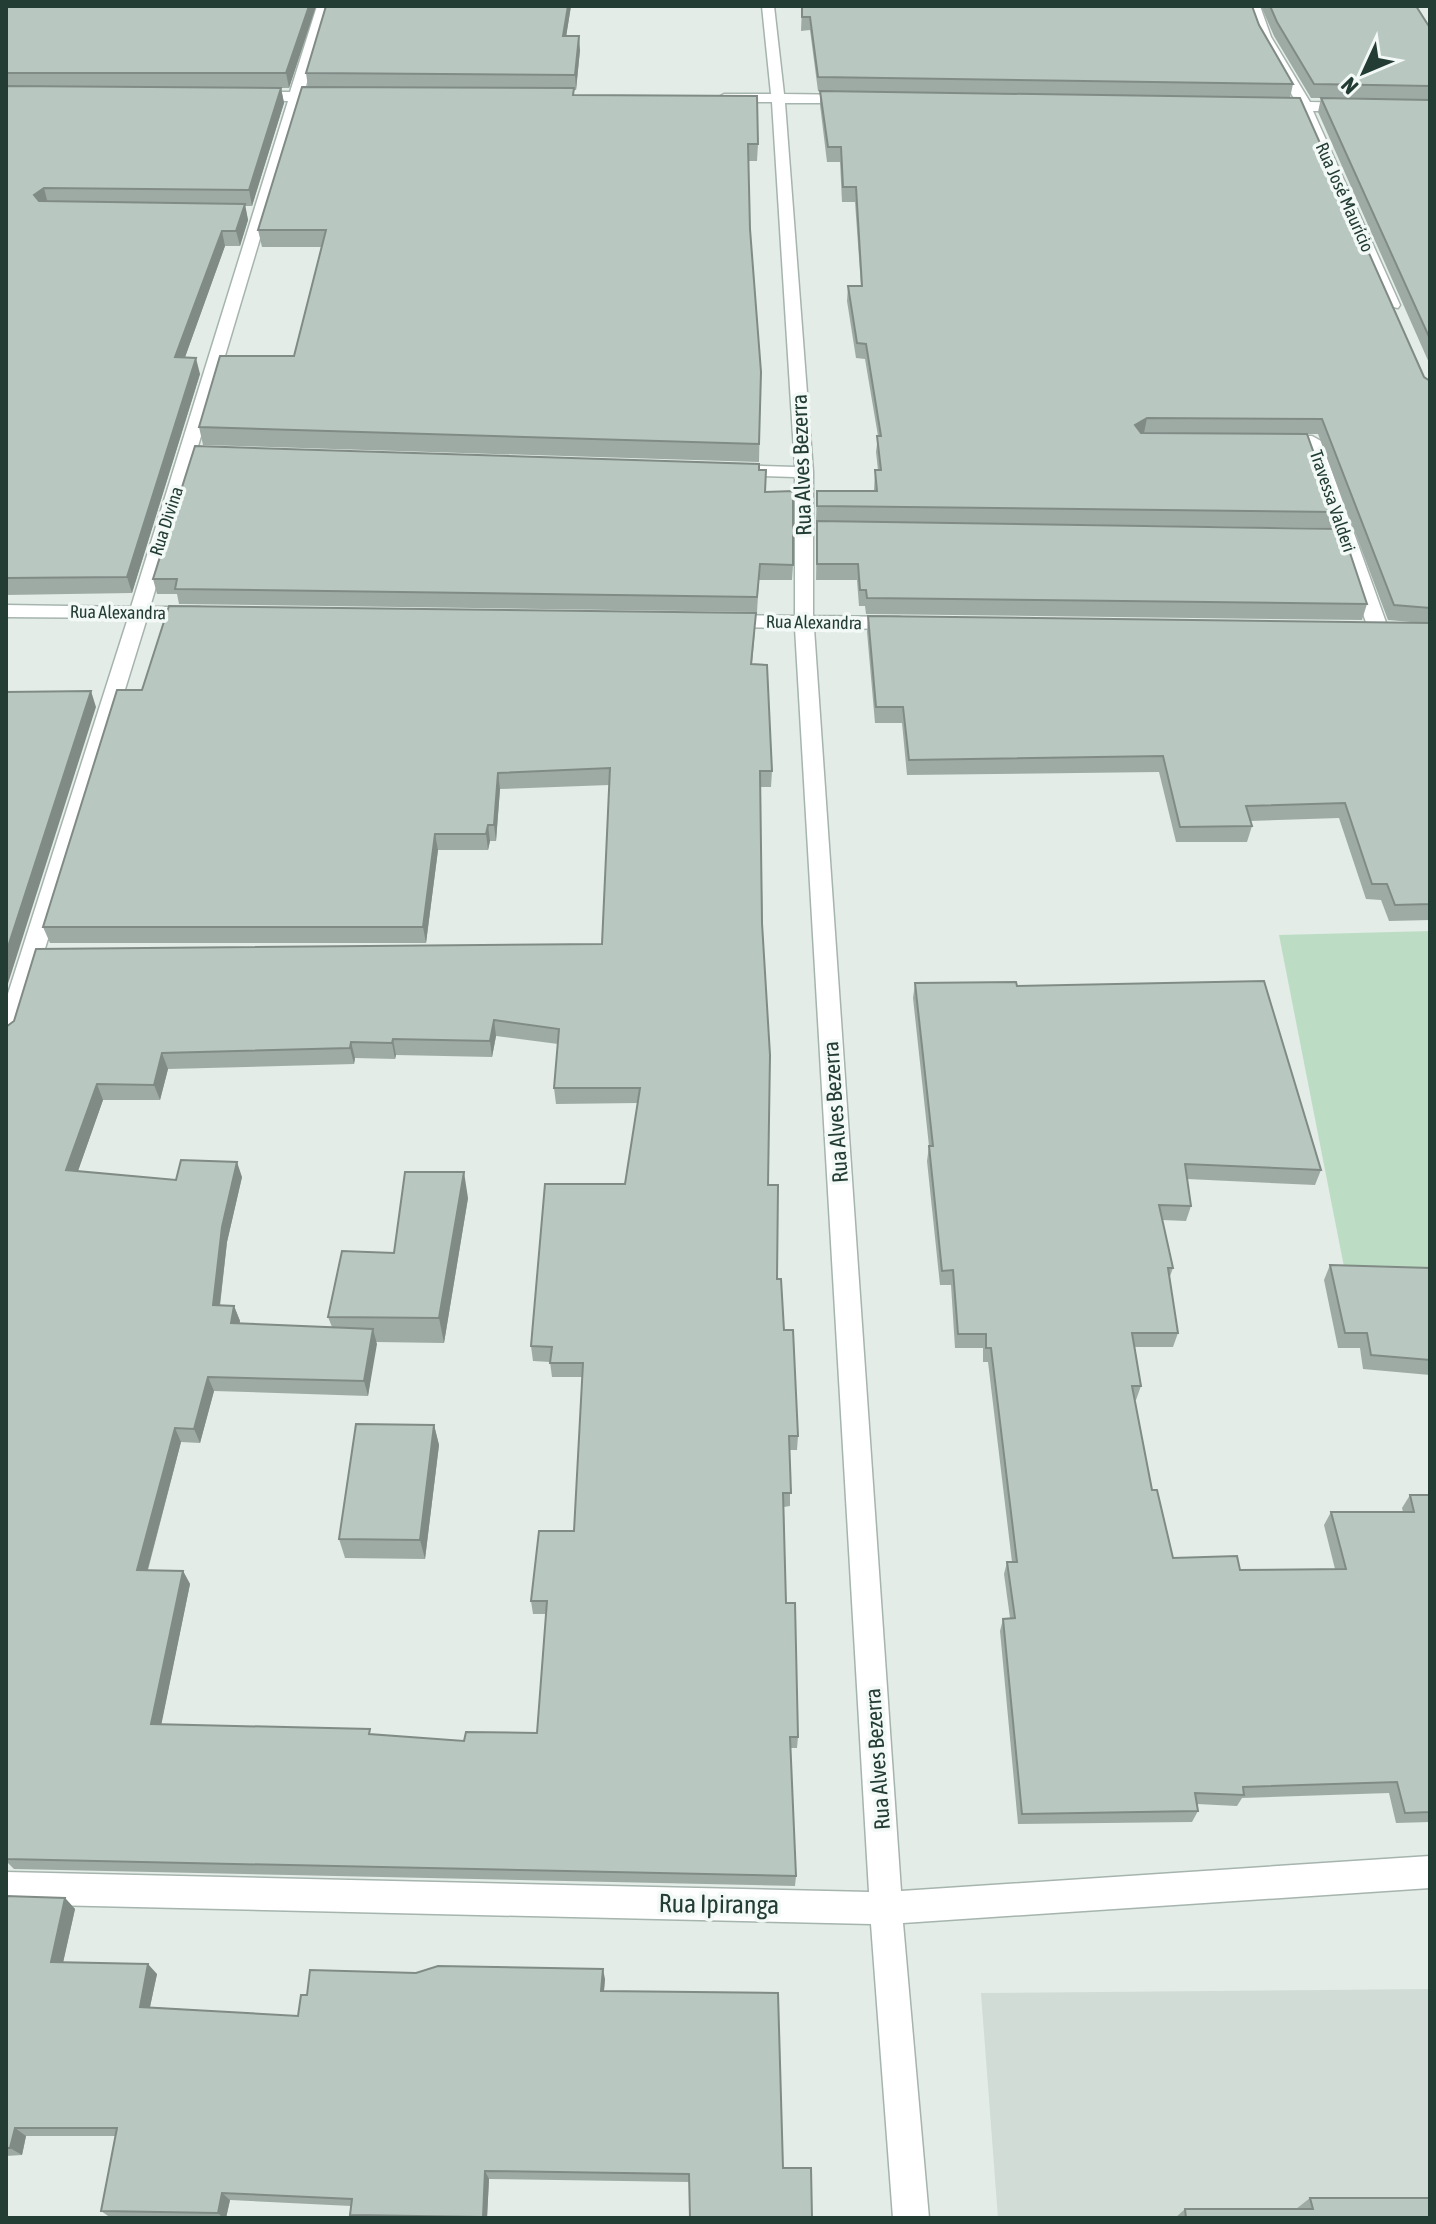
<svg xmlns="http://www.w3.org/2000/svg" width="1436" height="2224" viewBox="0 0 1436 2224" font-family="'Asap Condensed',sans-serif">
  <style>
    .built { fill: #d1dcd6 }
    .green { fill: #bcddc3 }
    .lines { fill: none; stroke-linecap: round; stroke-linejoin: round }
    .lane-casing { stroke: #a6b4ae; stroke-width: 3 }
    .street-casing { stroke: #a6b4ae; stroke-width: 3 }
    .lane { fill: #fff; fill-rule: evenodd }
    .street { fill: #fff; fill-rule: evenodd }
    .wall { fill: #9eaba5; fill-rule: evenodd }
    .shaded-wall { fill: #818b86 }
    .building { fill: #b8c7c0; stroke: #818b86; stroke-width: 2; fill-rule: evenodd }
    .labels { text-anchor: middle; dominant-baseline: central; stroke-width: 7; stroke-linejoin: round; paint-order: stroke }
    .far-street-label { font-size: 18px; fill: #233d34; stroke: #f3f9f6 }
    .street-label { font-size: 22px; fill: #233d34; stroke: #f3f9f6 }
    .near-street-label { font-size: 26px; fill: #233d34; stroke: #f3f9f6 }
  </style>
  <rect width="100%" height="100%" fill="#e3ece7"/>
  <path class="built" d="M 1430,1989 L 1430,2218 L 998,2218 L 981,1993 Z"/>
  <path class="green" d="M 1430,931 L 1430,1285 L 1346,1277 L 1279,935 Z"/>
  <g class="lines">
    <defs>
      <path id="lane" d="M 1277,436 L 1312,436 L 1321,441 L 1388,628 L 1385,632 L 1371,632 L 1368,628 L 1305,446 L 1271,445 L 1268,441 Z"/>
      <path id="street" d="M 317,6 L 329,6 L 304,93 L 332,93 L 339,97 L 332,101 L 301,101 L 150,607 L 200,607 L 209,613 L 200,619 L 147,618 L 18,1036 L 14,1042 L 6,1045 L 6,1000 L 128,618 L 6,617 L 6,605 L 131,607 L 288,101 L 252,100 L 245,96 L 252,92 L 290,92 Z
        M 762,6 L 774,6 L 784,94 L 852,95 L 859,99 L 852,103 L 785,103 L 813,472 L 813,616 L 900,617 L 909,623 L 900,629 L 814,628 L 901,1891 L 1430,1856 L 1430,1888 L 903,1923 L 929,2218 L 893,2218 L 871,1924 L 6,1904 L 6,1872 L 869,1892 L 795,628 L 724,627 L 715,621 L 724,615 L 795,616 L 795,477 L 734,475 L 725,470 L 734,465 L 795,467 L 772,102 L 724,102 L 717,98 L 724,94 L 771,94 Z
        M 1248,6 L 1260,6 L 1271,37 L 1310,102 L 1352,103 L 1359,107 L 1352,111 L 1313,111 L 1400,305 L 1398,308 L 1384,305 L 1299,110 L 1272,110 L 1265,106 L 1272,102 L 1296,102 L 1259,37 Z"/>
    </defs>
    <use href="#lane" class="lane-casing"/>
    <use href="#street" class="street-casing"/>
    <use href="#lane" class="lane"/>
    <use href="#street" class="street"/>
  </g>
  <path class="wall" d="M 6,6 L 316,6 L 289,88 L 281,88 L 284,103 L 252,206 L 245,206 L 248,220 L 240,246 L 225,246 L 185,357 L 200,374 L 132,593 L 6,595 Z
    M 326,6 L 571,6 L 566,36 L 580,50 L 576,90 L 574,90 L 574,95 L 758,144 L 757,161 L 748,161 L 750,229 L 761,372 L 759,462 L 203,445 L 199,427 L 294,356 L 322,247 L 262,247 L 258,230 L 308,87 L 306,73 Z
    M 802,6 L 1259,25 L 1293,84 L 1290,98 L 1424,377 L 1430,381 L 1430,920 L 1389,921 L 1381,900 L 1366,899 L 1339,818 L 1250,821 L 1252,826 L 1247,842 L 1176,842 L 1159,772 L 907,775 L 902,723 L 875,723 L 867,632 L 868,616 L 1423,623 L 1388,620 L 1318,434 L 1307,434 L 1335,512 L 1331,528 L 816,521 L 817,491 L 874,491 L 875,470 L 878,470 L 876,452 L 878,436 L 865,359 L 856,358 L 847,301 L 848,286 L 861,286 L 855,202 L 842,202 L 840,162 L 827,162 L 820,105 L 820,92 L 818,91 L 810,30 L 801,31 Z
    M 1261,6 L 1416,6 L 1430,28 L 1430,365 L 1318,112 L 1321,98 L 1311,98 L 1274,36 Z
    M 759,470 L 765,492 L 793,565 L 792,580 L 759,580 L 757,612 L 179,604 L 177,594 L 157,594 L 153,579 Z
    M 817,521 L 1367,604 L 1362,620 L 866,614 L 865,606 L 859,606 L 857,580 L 816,580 Z
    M 755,630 L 752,664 L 772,771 L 771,787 L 760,787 L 768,1185 L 777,1279 L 798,1436 L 797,1450 L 790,1450 L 790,1506 L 784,1507 L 786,1603 L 798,1737 L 797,1748 L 790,1748 L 796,1876 L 795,1886 L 14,1869 L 8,1863 L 6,1863 L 6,1027 L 602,944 L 609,785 L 500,789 L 496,841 L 490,841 L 488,850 L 438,850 L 426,943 L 50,943 L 43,927 L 142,690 ZM 496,1036 L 558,1044 L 554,1088 L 556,1104 L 638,1103 L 625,1184 L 531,1346 L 533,1361 L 550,1362 L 552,1377 L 582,1377 L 574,1531 L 531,1601 L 533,1614 L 546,1614 L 537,1733 L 464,1741 L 372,1734 L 161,1724 L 190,1584 L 183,1571 L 148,1570 L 181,1442 L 200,1443 L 214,1391 L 368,1396 L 376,1342 L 444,1343 L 468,1198 L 394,1253 L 328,1317 L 332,1327 L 239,1324 L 240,1321 L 234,1306 L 220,1306 L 227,1242 L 242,1177 L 176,1180 L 78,1171 L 103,1100 L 160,1100 L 168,1069 L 354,1064 L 355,1058 L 395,1059 L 396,1055 L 492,1057 Z
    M 915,983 L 1017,986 L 1321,1170 L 1315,1185 L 1187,1179 L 1191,1206 L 1186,1221 L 1162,1220 L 1173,1268 L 1169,1279 L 1178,1333 L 1173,1347 L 1135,1347 L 1141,1386 L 1136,1400 L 1135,1400 L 1152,1490 L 1173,1558 L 1240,1570 L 1335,1569 L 1324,1525 L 1331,1512 L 1403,1512 L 1402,1508 L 1410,1495 L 1430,1495 L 1430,1822 L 1396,1823 L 1389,1793 L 1242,1798 L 1237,1806 L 1197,1804 L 1198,1811 L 1192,1822 L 1018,1824 L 1000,1631 L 1003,1619 L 1010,1618 L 1004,1574 L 1007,1562 L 1012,1562 L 988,1362 L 983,1362 L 983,1348 L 955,1348 L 951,1285 L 940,1285 L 927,1161 L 929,1146 L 913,998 Z
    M 1330,1265 L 1430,1268 L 1430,1375 L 1363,1369 L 1360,1348 L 1338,1348 L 1324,1280 Z
    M 434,1425 L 439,1445 L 425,1559 L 345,1558 L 339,1539 Z
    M 6,1896 L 65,1898 L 75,1909 L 63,1962 L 157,1974 L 150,2007 L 298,2016 L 605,1979 L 604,1991 L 778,1993 L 689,2182 L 489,2179 L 487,2218 L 353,2218 L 350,2215 L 351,2206 L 230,2200 L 226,2218 L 111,2218 L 101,2211 L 116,2136 L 26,2136 L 22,2155 L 6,2156 Z
    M 1310,2198 L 1430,2218 L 1175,2218 L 1185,2209 L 1296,2209 Z"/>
  <path class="shaded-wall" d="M 309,6 L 316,6 L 289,88 L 286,73 Z
    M 568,6 L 571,6 L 564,50 L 563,36 Z
    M 579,36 L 580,50 L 576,90 L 575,75 Z
    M 281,88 L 284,103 L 252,206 L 249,190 Z
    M 44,188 L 48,204 L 38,210 L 34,195 Z
    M 245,204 L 248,220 L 240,246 L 236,231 Z
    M 222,231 L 225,246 L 179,374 L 175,357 Z
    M 196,358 L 200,374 L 132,593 L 127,577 Z
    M 1147,418 L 1144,433 L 1132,440 L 1135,425 Z
    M 91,691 L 96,707 L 6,990 L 6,953 Z
    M 498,773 L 500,789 L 496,841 L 494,825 Z
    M 488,825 L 490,841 L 488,850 L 486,834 Z
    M 435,834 L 438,850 L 426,943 L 423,927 Z
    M 494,1020 L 496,1036 L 492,1057 L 490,1041 Z
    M 393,1039 L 396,1055 L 395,1059 L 392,1043 Z
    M 351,1042 L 355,1058 L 354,1064 L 350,1048 Z
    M 162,1053 L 168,1069 L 160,1100 L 154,1085 Z
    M 97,1084 L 103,1100 L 73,1185 L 66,1170 Z
    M 237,1162 L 242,1177 L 227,1242 L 218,1320 L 213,1305 L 222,1227 Z
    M 464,1172 L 468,1198 L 444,1343 L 439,1318 Z
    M 234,1306 L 240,1321 L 236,1338 L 231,1323 Z
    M 373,1329 L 377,1344 L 368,1396 L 364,1381 Z
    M 208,1377 L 214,1391 L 200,1443 L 194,1429 Z
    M 434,1425 L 439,1445 L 425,1559 L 420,1540 Z
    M 175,1428 L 181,1442 L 144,1583 L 137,1570 Z
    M 183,1571 L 190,1584 L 159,1736 L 151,1724 Z
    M 65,1898 L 75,1909 L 61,1972 L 51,1962 Z
    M 148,1964 L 157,1974 L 148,2016 L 140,2007 Z
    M 603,1969 L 605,1979 L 603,2001 L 601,1991 Z
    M 15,2128 L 26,2136 L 22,2155 L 10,2148 Z
    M 485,2171 L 489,2179 L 487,2218 L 483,2217 Z
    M 222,2193 L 230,2200 L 226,2218 L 223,2218 L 218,2213 Z"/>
  <path class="building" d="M 6,6 L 309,6 L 286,73 L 6,73 Z
    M 326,6 L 568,6 L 563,36 L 579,36 L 575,75 L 306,73 Z
    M 802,6 L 1252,6 L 1259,25 L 1293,84 L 818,77 L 810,17 L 802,17 Z
    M 1270,6 L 1416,6 L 1430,28 L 1430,86 L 1314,84 L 1277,22 Z
    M 6,86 L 281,88 L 249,190 L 44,188 L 34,195 L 39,201 L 245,204 L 236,231 L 222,231 L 175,357 L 196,358 L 127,577 L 6,578 Z
    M 302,87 L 574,88 L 573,95 L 757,96 L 758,144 L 748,144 L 750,229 L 761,372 L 759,444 L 199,427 L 220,356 L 294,356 L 326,230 L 258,230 Z
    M 820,91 L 1300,98 L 1424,377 L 1430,381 L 1430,608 L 1394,605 L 1322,419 L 1147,418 L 1135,425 L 1141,433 L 1307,434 L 1335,512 L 817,506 L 817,491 L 877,491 L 875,470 L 881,470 L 877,436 L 881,436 L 866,344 L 857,343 L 848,286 L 862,286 L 856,187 L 843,187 L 841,147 L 828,147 Z
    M 1321,98 L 1430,100 L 1430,339 Z
    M 195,446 L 759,464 L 759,470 L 766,470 L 765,492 L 793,491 L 793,565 L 760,564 L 757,597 L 175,589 L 177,579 L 153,579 Z
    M 817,521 L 1342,529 L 1367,604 L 867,598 L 866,590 L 860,590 L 858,564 L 817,564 Z
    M 169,606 L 756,613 L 751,664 L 767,665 L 772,771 L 760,771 L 762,923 L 770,1055 L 768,1185 L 778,1185 L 777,1279 L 781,1279 L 784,1330 L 793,1330 L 798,1436 L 789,1436 L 791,1493 L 783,1493 L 786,1603 L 795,1603 L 798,1737 L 790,1737 L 796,1876 L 6,1859 L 6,1027 L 14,1021 L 36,949 L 602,944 L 610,768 L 498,773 L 494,825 L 488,825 L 486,834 L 435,834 L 423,927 L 43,927 L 117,690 L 142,690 ZM 494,1020 L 559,1029 L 554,1088 L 640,1088 L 625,1184 L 545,1184 L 531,1346 L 552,1347 L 550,1363 L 583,1363 L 574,1531 L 539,1531 L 531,1601 L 547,1601 L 537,1733 L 466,1732 L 464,1741 L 369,1734 L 370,1729 L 151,1724 L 183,1571 L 137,1570 L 175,1428 L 194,1429 L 208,1377 L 364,1381 L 373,1329 L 231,1323 L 234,1306 L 213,1305 L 222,1227 L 237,1162 L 181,1160 L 176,1180 L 66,1170 L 97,1084 L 154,1085 L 162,1053 L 350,1048 L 351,1042 L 392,1043 L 393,1039 L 490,1041 Z
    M 868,616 L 1430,623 L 1430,904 L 1395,905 L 1387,884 L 1372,884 L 1345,803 L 1246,806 L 1252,826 L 1180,827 L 1163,756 L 909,760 L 903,707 L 876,707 Z
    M 91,691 L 6,953 L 6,692 Z
    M 1264,981 L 1321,1170 L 1185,1164 L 1191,1206 L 1159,1205 L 1173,1268 L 1168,1268 L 1178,1333 L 1132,1333 L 1141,1386 L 1132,1386 L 1152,1490 L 1157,1490 L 1173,1558 L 1237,1556 L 1240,1570 L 1346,1569 L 1331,1512 L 1414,1512 L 1410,1495 L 1430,1495 L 1430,1812 L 1405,1813 L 1397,1782 L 1243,1787 L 1244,1795 L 1195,1793 L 1198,1811 L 1022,1814 L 1003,1619 L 1015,1618 L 1007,1562 L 1017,1562 L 991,1348 L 986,1348 L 986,1334 L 958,1334 L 953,1270 L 942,1271 L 929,1146 L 933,1146 L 915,983 L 1016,982 L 1017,986 Z
    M 405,1172 L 464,1172 L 439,1318 L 328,1317 L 342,1251 L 394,1253 Z
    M 1330,1265 L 1430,1268 L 1430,1360 L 1371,1355 L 1367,1333 L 1345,1333 Z
    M 356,1424 L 434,1425 L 420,1540 L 339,1539 Z
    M 6,1896 L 65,1898 L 51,1962 L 148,1964 L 140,2007 L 298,2016 L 301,1995 L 307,1995 L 310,1970 L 416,1973 L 438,1966 L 603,1969 L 601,1991 L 778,1993 L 783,2168 L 811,2168 L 812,2218 L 690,2218 L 689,2174 L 485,2171 L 483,2217 L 350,2215 L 352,2199 L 222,2193 L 218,2213 L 101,2211 L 117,2128 L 15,2128 L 10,2148 L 6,2148 Z
    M 1310,2198 L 1430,2198 L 1430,2218 L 1186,2218 L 1185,2209 L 1313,2209 Z"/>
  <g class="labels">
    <g class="far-street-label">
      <text transform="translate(1345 197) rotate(66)">Rua José Maurício</text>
      <text transform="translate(1333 501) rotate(71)">Travessa Valderi</text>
      <text transform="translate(166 521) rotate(-72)">Rua Divina</text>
      <text transform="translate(118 612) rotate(1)">Rua Alexandra</text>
      <text transform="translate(814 622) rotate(1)">Rua Alexandra</text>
    </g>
    <g class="street-label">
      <text transform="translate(801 465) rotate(-92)">Rua Alves Bezerra</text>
      <text transform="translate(835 1112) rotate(-94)">Rua Alves Bezerra</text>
      <text transform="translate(877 1759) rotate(-94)">Rua Alves Bezerra</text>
    </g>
    <g class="near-street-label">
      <text transform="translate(719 1904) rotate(1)">Rua Ipiranga</text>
    </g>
  </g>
  <rect width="1436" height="2224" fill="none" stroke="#233d34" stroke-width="16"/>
  <g transform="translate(1364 72) rotate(226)" stroke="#f3f9f6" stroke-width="6" paint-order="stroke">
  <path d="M0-6L14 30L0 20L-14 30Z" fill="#233d34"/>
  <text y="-12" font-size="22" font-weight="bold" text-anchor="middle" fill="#233d34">N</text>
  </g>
</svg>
